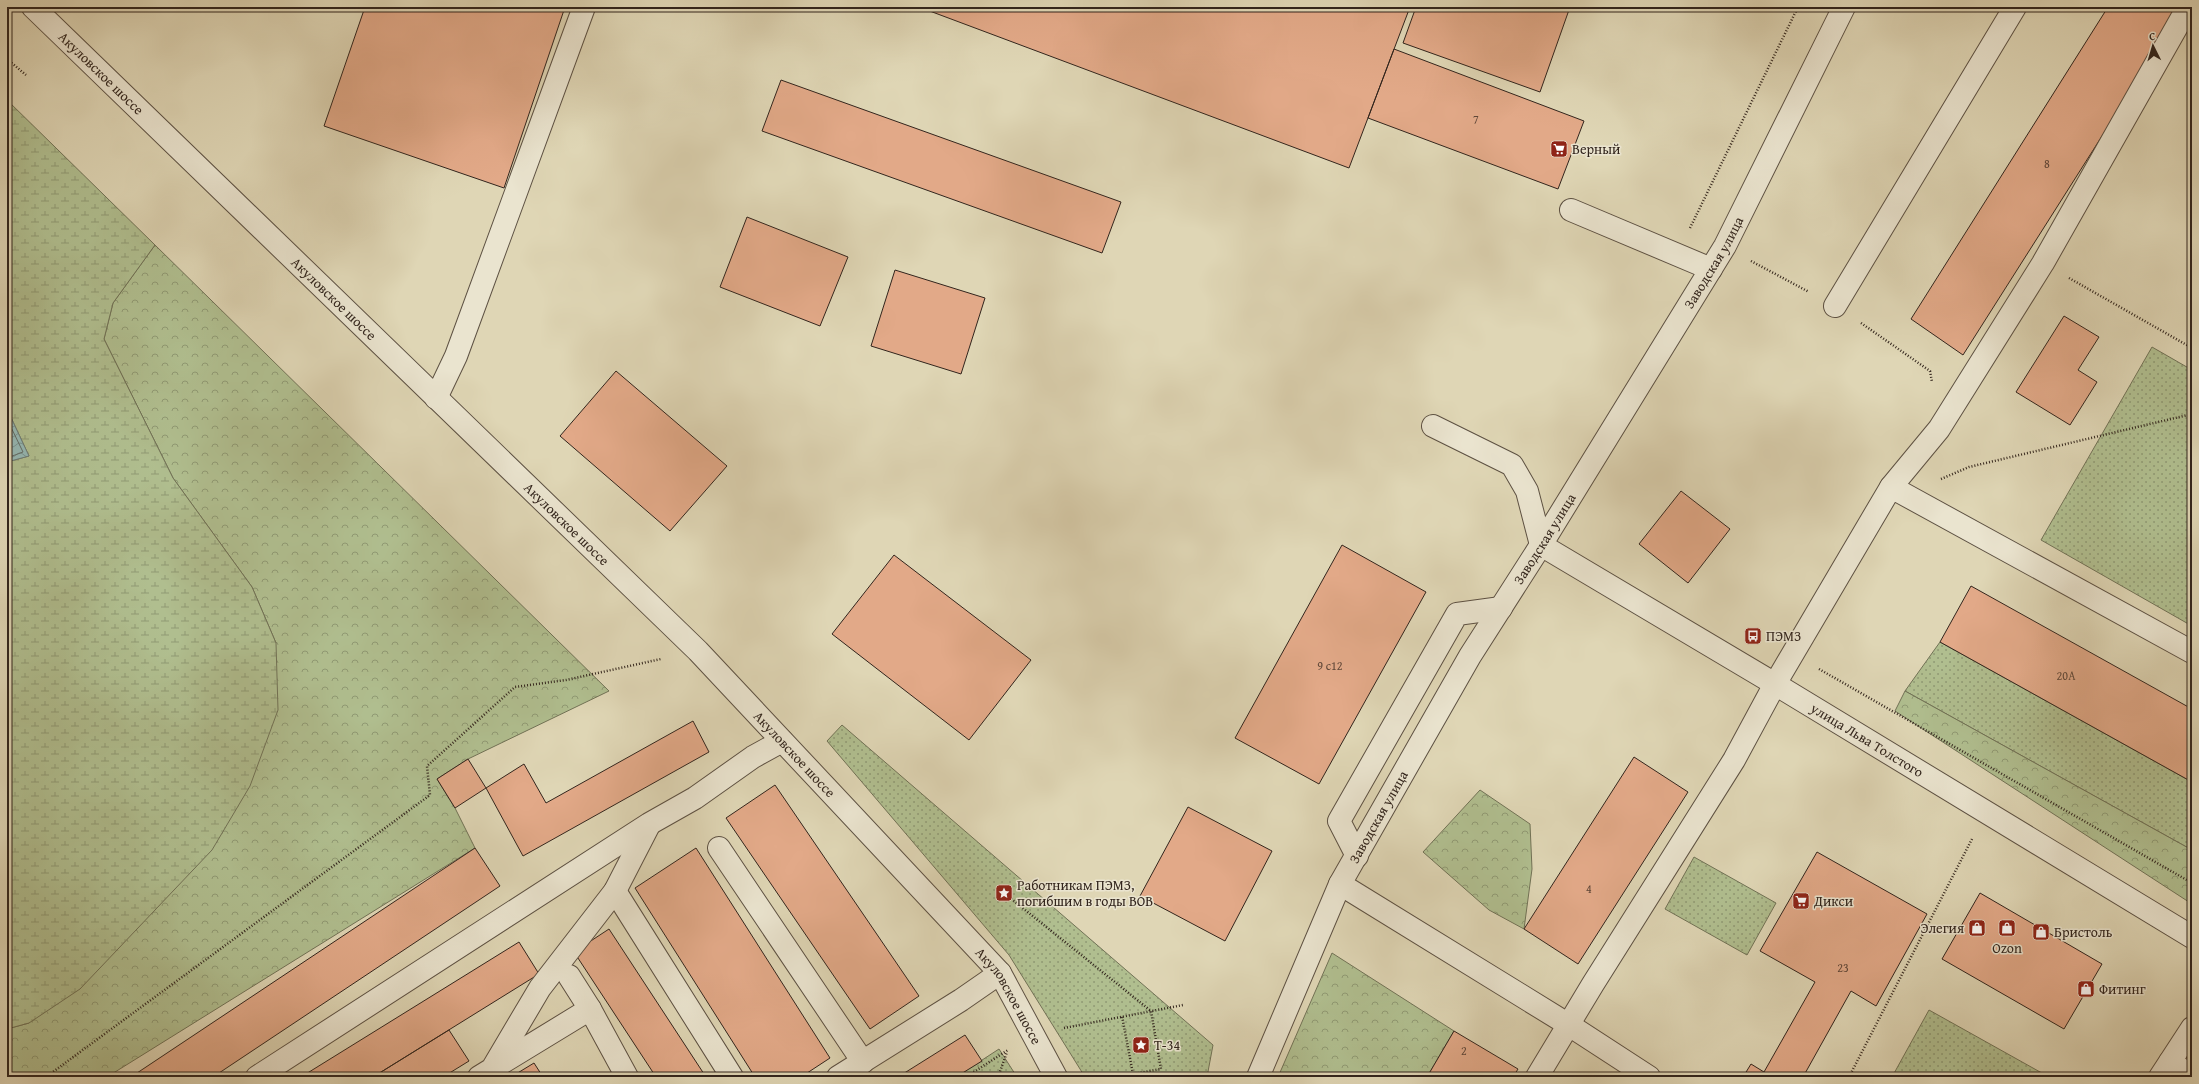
<svg xmlns="http://www.w3.org/2000/svg" width="2199" height="1084" viewBox="0 0 2199 1084" font-family="'Gentium Book Plus',serif">
  <style>
    .grass { fill: url(#grass-dots); stroke: #717256 }
    .forest { fill: url(#forest-crowns); stroke: #717256 }
    .wetland { fill: url(#wetland-marsh); stroke: #717256 }
    .water { fill: url(#water-waves); stroke: #6d7d78 }
    .lines { fill: none; stroke-linecap: round; stroke-linejoin: round }
    .shore { stroke: #646e68; stroke-width: 1 }
    .building { fill: #e2a988; stroke: #32251d }
    .minor-casing { stroke: #5d5143; stroke-width: 24 }
    .path { stroke: #32251d; stroke-width: 2.5; stroke-dasharray: 1 2; stroke-linecap: butt }
    .minor { stroke: #eae4cf; stroke-width: 22 }
    .labels { text-anchor: middle; dominant-baseline: central; stroke-width: 3; stroke-linejoin: round; paint-order: stroke }
    .number-label { font-size: 12px; fill: #5e4638 }
    .street-label { font-size: 14px; fill: #32251d; stroke: #eae4cf }
    .poi-label { font-size: 14px; fill: #32251d; stroke: #eae4cf; text-anchor: start }
  </style>
  <defs>
    <pattern id="grass-dots" width="8" height="8" patternUnits="userSpaceOnUse"><rect width="8" height="8" fill="#b0be8f"/><path d="M2 2h.1M6 6h.1" fill="none" stroke="#909a74" stroke-width="1.8" stroke-linecap="round"/></pattern>
    <pattern id="forest-crowns" width="20" height="18" patternUnits="userSpaceOnUse"><rect width="20" height="18" fill="#b0be8f"/><path d="M2 6a3 3 0 1 1 6 0M12 15a3 3 0 1 1 6 0" fill="none" stroke="#909a74"/></pattern>
    <pattern id="wetland-marsh" width="20" height="14" patternUnits="userSpaceOnUse"><rect width="20" height="14" fill="#b0be8f"/><path d="M1 5h8M5 5V1M11 12h8M15 12V8" fill="none" stroke="#909a74"/></pattern>
    <pattern id="water-waves" width="16" height="10" patternUnits="userSpaceOnUse"><rect width="16" height="10" fill="#95b8b4"/><path d="M0 5q4-4 8 0t8 0" fill="none" stroke="#7a9592"/></pattern>
  </defs>
  <rect width="100%" height="100%" fill="#dfd6b5"/>
  <filter id="stains"><feTurbulence type="fractalNoise" baseFrequency=".005" numOctaves="4"/><feColorMatrix values="0 0 0 0 .2 0 0 0 0 .09 0 0 0 0 .02 0 0 0 .5 -.17"/></filter>
  <radialGradient id="worn" r=".72"><stop offset=".6" stop-color="#630" stop-opacity="0"/><stop offset="1" stop-color="#630" stop-opacity=".3"/></radialGradient>
  <path class="grass" d="M 2152,347 L 2192,370 L 2192,626 L 2041,540 Z
    M 1940,642 L 2192,782 L 2192,850 L 1905,691 Z
    M 842,725 L 1213,1045 L 1207,1077 L 1085,1077 L 1009,955 L 827,741 Z
    M 1694,857 L 1776,903 L 1747,955 L 1665,909 Z
    M 1929,1010 L 2049,1077 L 1892,1077 Z
    M 999,1049 L 1017,1077 L 956,1077 Z"/>
  <path class="forest" d="M 155,245 L 609,691 L 468,759 L 437,779 L 455,808 L 475,848 L 107,1077 L 7,1077 L 7,1029 L 29,1023 L 276,643 L 252,587 L 173,478 L 104,339 L 113,303 Z
    M 1905,691 L 2192,850 L 2192,904 L 1895,711 Z
    M 1480,790 L 1530,824 L 1532,869 L 1524,929 L 1489,910 L 1423,852 Z
    M 1332,953 L 1454,1031 L 1427,1077 L 1278,1077 Z"/>
  <path class="wetland" d="M 7,100 L 155,245 L 113,303 L 104,339 L 173,478 L 252,587 L 276,643 L 278,710 L 250,786 L 212,850 L 80,989 L 29,1023 L 7,1029 L 7,462 L 29,456 L 7,409 Z"/>
  <path class="water" d="M 7,409 L 29,456 L 7,462 Z"/>
  <g class="lines">
    <path class="shore" d="M 7,419 L 23,452 L 7,458"/>
  </g>
  <path class="building" d="M 365,7 L 565,7 L 504,188 L 324,126 Z
    M 919,7 L 1410,7 L 1349,168 Z
    M 1416,7 L 1570,7 L 1540,92 L 1403,43 Z
    M 2108,7 L 2184,7 L 1963,355 L 1911,319 Z
    M 1394,49 L 1584,121 L 1558,189 L 1368,118 Z
    M 781,80 L 1121,202 L 1102,253 L 762,131 Z
    M 747,217 L 848,257 L 820,326 L 720,287 Z
    M 895,270 L 985,298 L 961,374 L 871,346 Z
    M 2064,316 L 2099,337 L 2078,370 L 2097,382 L 2070,425 L 2016,392 Z
    M 616,371 L 727,466 L 670,531 L 560,436 Z
    M 1681,491 L 1730,529 L 1688,583 L 1639,544 Z
    M 1342,545 L 1426,592 L 1319,784 L 1235,738 Z
    M 894,555 L 1031,660 L 969,740 L 832,634 Z
    M 1971,586 L 2192,709 L 2192,782 L 1940,642 Z
    M 693,721 L 709,752 L 523,856 L 486,788 L 524,764 L 546,803 Z
    M 1634,757 L 1688,792 L 1578,964 L 1524,929 Z
    M 468,759 L 486,788 L 455,808 L 437,779 Z
    M 775,785 L 919,996 L 870,1029 L 726,818 Z
    M 1188,807 L 1272,851 L 1225,941 L 1140,896 Z
    M 475,848 L 500,886 L 213,1077 L 131,1077 Z
    M 696,848 L 830,1058 L 801,1077 L 755,1077 L 635,888 Z
    M 1817,852 L 1927,914 L 1876,1006 L 1851,991 L 1803,1077 L 1743,1077 L 1751,1064 L 1764,1072 L 1815,982 L 1760,951 Z
    M 1980,893 L 2102,964 L 2064,1029 L 1942,959 Z
    M 609,929 L 706,1077 L 656,1077 L 574,952 Z
    M 519,942 L 539,974 L 373,1077 L 301,1077 Z
    M 449,1030 L 469,1061 L 443,1077 L 373,1077 Z
    M 1454,1031 L 1518,1069 L 1513,1077 L 1427,1077 Z
    M 965,1035 L 982,1061 L 956,1077 L 898,1077 Z
    M 534,1063 L 543,1077 L 511,1077 Z"/>
  <g class="lines">
    <defs>
      <g id="minor">
        <path id="s1" d="M 33,7 L 698,651 L 1000,973 L 1056,1077"/>
        <path d="M 1571,210 L 1711,269"/>
        <path d="M 1835,306 L 2015,7"/>
        <path d="M 436,398 L 456,356 L 584,7"/>
        <path d="M 1433,426 L 1512,465 L 1527,491 L 1541,545"/>
        <path d="M 1891,487 L 1939,429 L 2043,263 L 2188,7"/>
        <path id="s2" d="M 1541,545 L 1775,684 L 2192,937"/>
        <path d="M 719,848 L 863,1062"/>
        <path d="M 1357,856 L 1339,821 L 1457,614 L 1501,608"/>
        <path d="M 1340,884 L 1569,1025 L 1649,1077"/>
        <path d="M 615,891 L 732,1077"/>
        <path d="M 569,976 L 590,1009 L 627,1077"/>
        <path d="M 2170,1062 L 2192,1076"/>
        <path d="M 495,1067 L 590,1009"/>
        <path d="M 257,1077 L 649,824 L 695,798 L 753,757 L 782,741"/>
        <path d="M 479,1077 L 492,1069 L 540,988 L 615,891 L 649,825"/>
        <path d="M 838,1077 L 961,1000 L 1000,973"/>
        <path id="s3" d="M 1258,1077 L 1340,884 L 1470,656 L 1541,545 L 1725,246 L 1844,7"/>
        <path d="M 1537,1077 L 1593,984 L 1734,760 L 1775,684 L 1891,487 L 2192,652"/>
        <path d="M 2160,1077 L 2192,1028"/>
      </g>
    </defs>
    <use href="#minor" class="minor-casing"/>
    <path class="path" d="M 7,59 L 26,75
      M 1690,228 L 1798,7
      M 1751,261 L 1809,292
      M 2069,278 L 2192,348
      M 1861,323 L 1930,371 L 1932,382
      M 1941,479 L 1969,467 L 2192,414
      M 1819,669 L 2192,883
      M 1004,893 L 1151,1011 L 1161,1069 L 1133,1074 L 1122,1016
      M 1064,1028 L 1183,1005
      M 1148,1072 L 1148,1077
      M 46,1077 L 430,795 L 427,766 L 515,687 L 566,680 L 661,659
      M 966,1077 L 1008,1050
      M 998,1077 L 1007,1052
      M 1849,1077 L 1972,839"/>
    <use href="#minor" class="minor"/>
  </g>
  <defs>
    <symbol id="supermarket-square" viewBox="-11 -11 22 22"><rect x="-9" y="-9" width="18" height="18" rx="4" fill="#8f2418" stroke="#eae4cf"/><path d="M-6-5.5h2.5l.6 2H6L4.5 2H-2.5L-4.4-4H-6ZM-1.5 3.2a1.3 1.3 0 1 0 .1 0ZM3 3.2a1.3 1.3 0 1 0 .1 0Z" fill="#fff"/></symbol>
    <symbol id="bus-square" viewBox="-11 -11 22 22"><rect x="-9" y="-9" width="18" height="18" rx="4" fill="#8f2418" stroke="#eae4cf"/><path d="M-5-6H5V4H4V6H2V4H-2V6H-4V4H-5ZM-3.5-4V0h7V-4ZM-3.5 1.2v1.5H-2V1.2ZM2 1.2v1.5H3.5V1.2Z" fill="#fff"/></symbol>
    <symbol id="sight-square" viewBox="-11 -11 22 22"><rect x="-9" y="-9" width="18" height="18" rx="4" fill="#8f2418" stroke="#eae4cf"/><path d="M0-6L1.8-2.2L6-1.7L2.9 1.2L3.7 5.4L0 3.3L-3.7 5.4L-2.9 1.2L-6-1.7L-1.8-2.2Z" fill="#fff"/></symbol>
    <symbol id="shop-square" viewBox="-11 -11 22 22"><rect x="-9" y="-9" width="18" height="18" rx="4" fill="#8f2418" stroke="#eae4cf"/><path d="M-5-2.5h2.3a2.7 3.5 0 0 1 5.4 0H5L5.5 6h-11ZM-1.5-2.5h3a1.5 2.3 0 0 0-3 0Z" fill="#fff"/></symbol>
  </defs>
  <g fill-rule="evenodd">
    <use href="#supermarket-square" x="1549" y="139" width="20" height="20"/>
    <use href="#bus-square" x="1743" y="626" width="20" height="20"/>
    <use href="#sight-square" x="994" y="883" width="20" height="20"/>
    <use href="#supermarket-square" x="1791" y="891" width="20" height="20"/>
    <use href="#shop-square" x="1967" y="918" width="20" height="20"/>
    <use href="#shop-square" x="1997" y="918" width="20" height="20"/>
    <use href="#shop-square" x="2031" y="922" width="20" height="20"/>
    <use href="#shop-square" x="2076" y="979" width="20" height="20"/>
    <use href="#sight-square" x="1131" y="1035" width="20" height="20"/>
  </g>
  <g class="labels">
    <g class="number-label">
      <text x="1476" y="119">7</text>
      <text x="2047" y="163">8</text>
      <text x="1330" y="665">9 с12</text>
      <text x="2066" y="675">20А</text>
      <text x="1589" y="888">4</text>
      <text x="1843" y="967">23</text>
      <text x="1464" y="1050">2</text>
    </g>
    <g class="street-label">
      <text stroke="none"><textPath href="#s1" startOffset="95">Акуловское шоссе</textPath></text>
      <text stroke="none"><textPath href="#s3" startOffset="935">Заводская улица</textPath></text>
      <text stroke="none"><textPath href="#s1" startOffset="419">Акуловское шоссе</textPath></text>
      <text stroke="none"><textPath href="#s1" startOffset="743">Акуловское шоссе</textPath></text>
      <text stroke="none"><textPath href="#s3" startOffset="611">Заводская улица</textPath></text>
      <text stroke="none"><textPath href="#s2" startOffset="380">улица Льва Толстого</textPath></text>
      <text stroke="none"><textPath href="#s1" startOffset="1067">Акуловское шоссе</textPath></text>
      <text stroke="none"><textPath href="#s3" startOffset="287">Заводская улица</textPath></text>
      <text stroke="none"><textPath href="#s1" startOffset="1391">Акуловское шоссе</textPath></text>
    </g>
    <g class="poi-label">
      <text x="1572" y="149">Верный</text>
      <text x="1766" y="636">ПЭМЗ</text>
      <text x="1017" y="885">Работникам ПЭМЗ,<tspan x="1017" dy="16">погибшим в годы ВОВ</tspan></text>
      <text x="1814" y="901">Дикси</text>
      <text x="1964" y="928" text-anchor="end">Элегия</text>
      <text x="2054" y="932">Бристоль</text>
      <text x="2007" y="948" text-anchor="middle">Ozon</text>
      <text x="2099" y="989">Фитинг</text>
      <text x="1154" y="1045">Т-34</text>
    </g>
  </g>
  <rect width="2199" height="1084" fill="none" stroke="#dfd6b5" stroke-width="24"/>
  <rect x="8" y="8" width="2183" height="1068" fill="none" stroke="#32251d" stroke-width="2"/>
  <rect x="12" y="12" width="2175" height="1060" fill="none" stroke="#32251d"/>
  <g transform="translate(2153 46) rotate(355)" stroke="#eae4cf" stroke-width="3" paint-order="stroke">
  <path d="M0-3L7 15L0 10L-7 15Z" fill="#32251d"/>
  <text y="-6" font-size="11" font-weight="bold" text-anchor="middle" fill="#32251d">С</text>
  </g>
  <rect width="100%" height="100%" filter="url(#stains)"/>
  <rect width="100%" height="100%" fill="url(#worn)"/>
</svg>
